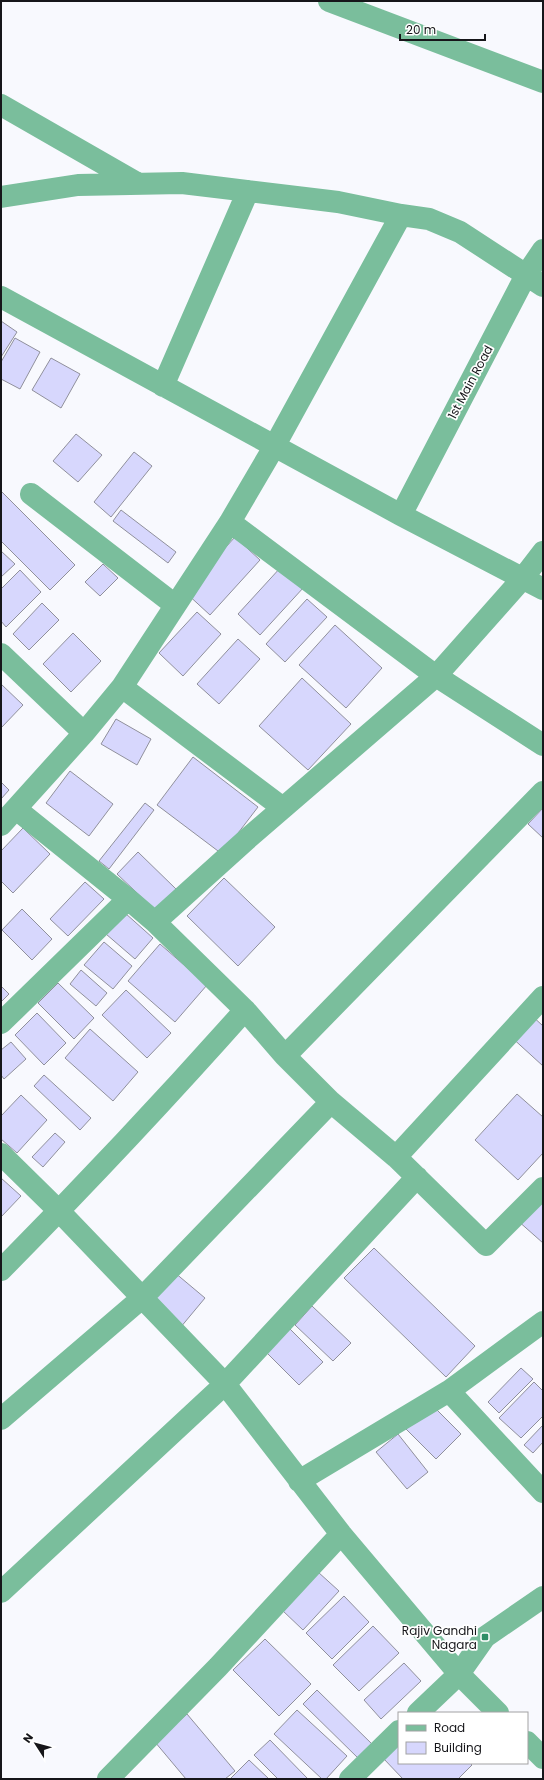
<svg xmlns="http://www.w3.org/2000/svg" width="544" height="1780" viewBox="0 0 544 1780" font-family="Poppins,sans-serif">
  <style>
    .building { fill: #d7d7fd; stroke: #90909c }
    .lines { fill: none; stroke-linecap: round; stroke-linejoin: round }
    .minor { stroke: #7abe9c; stroke-width: 22 }
    .poi-dot { fill: #2f8e66; stroke: #fff; stroke-width: 1.5 }
    .labels { text-anchor: middle; dominant-baseline: central; stroke-width: 3.5; stroke-linejoin: round; paint-order: stroke }
    .street-label { font-size: 12px; fill: #16161a; stroke: #fff }
    .poi-label { font-size: 12px; fill: #16161a; stroke: #fff; text-anchor: end }
  </style>
  <rect width="100%" height="100%" fill="#f8f9fe"/>
  <path class="building" d="M 1,321 L 17,332 L 1,357 Z
    M 15,338 L 40,352 L 20,389 L 1,379 L 1,362 Z
    M 51,358 L 80,374 L 61,408 L 32,390 Z
    M 76,434 L 102,455 L 78,482 L 53,461 Z
    M 134,452 L 152,466 L 111,517 L 94,502 Z
    M 1,491 L 75,565 L 50,590 L 1,541 Z
    M 121,510 L 176,552 L 168,563 L 113,521 Z
    M 235,537 L 260,560 L 210,615 L 185,592 Z
    M 1,551 L 15,564 L 1,577 Z
    M 103,564 L 118,578 L 100,596 L 85,582 Z
    M 281,567 L 304,587 L 260,635 L 238,614 Z
    M 20,570 L 41,592 L 6,627 L 1,621 L 1,589 Z
    M 307,599 L 327,617 L 285,662 L 266,644 Z
    M 42,603 L 59,620 L 29,650 L 13,634 Z
    M 197,612 L 221,634 L 183,676 L 159,653 Z
    M 335,625 L 382,668 L 346,708 L 299,665 Z
    M 73,633 L 101,661 L 71,692 L 43,664 Z
    M 238,639 L 260,659 L 219,704 L 197,684 Z
    M 302,678 L 351,724 L 308,770 L 259,726 Z
    M 1,684 L 23,705 L 1,728 Z
    M 116,719 L 151,739 L 137,765 L 101,744 Z
    M 193,757 L 258,807 L 222,854 L 157,805 Z
    M 70,771 L 113,804 L 89,836 L 46,803 Z
    M 1,782 L 9,790 L 1,799 Z
    M 145,803 L 154,810 L 109,869 L 99,861 Z
    M 543,808 L 543,838 L 528,824 Z
    M 23,828 L 50,854 L 13,893 L 1,881 L 1,851 Z
    M 138,852 L 176,889 L 155,910 L 117,874 Z
    M 224,878 L 275,927 L 238,966 L 187,916 Z
    M 85,882 L 104,899 L 68,936 L 50,919 Z
    M 22,909 L 52,939 L 32,960 L 2,930 Z
    M 125,913 L 153,938 L 135,959 L 106,934 Z
    M 104,942 L 132,966 L 113,989 L 84,965 Z
    M 160,944 L 207,985 L 175,1022 L 128,981 Z
    M 81,970 L 107,993 L 96,1006 L 70,984 Z
    M 58,983 L 94,1018 L 74,1039 L 38,1003 Z
    M 1,986 L 9,994 L 1,1002 Z
    M 126,990 L 171,1033 L 147,1058 L 102,1015 Z
    M 37,1013 L 66,1043 L 44,1065 L 15,1035 Z
    M 529,1013 L 543,1026 L 543,1066 L 509,1035 Z
    M 90,1029 L 138,1072 L 113,1101 L 65,1058 Z
    M 11,1042 L 26,1059 L 4,1079 L 1,1075 L 1,1050 Z
    M 44,1075 L 91,1118 L 80,1130 L 34,1086 Z
    M 517,1094 L 543,1117 L 543,1153 L 518,1180 L 475,1140 Z
    M 21,1095 L 47,1120 L 17,1153 L 1,1139 L 1,1116 Z
    M 55,1133 L 65,1142 L 43,1167 L 32,1157 Z
    M 1,1178 L 21,1196 L 1,1217 Z
    M 543,1202 L 543,1243 L 517,1220 Z
    M 374,1248 L 475,1346 L 446,1377 L 344,1278 Z
    M 174,1272 L 205,1298 L 180,1328 L 150,1299 Z
    M 312,1306 L 351,1343 L 333,1361 L 295,1325 Z
    M 289,1328 L 323,1362 L 299,1385 L 265,1351 Z
    M 521,1368 L 533,1379 L 499,1413 L 488,1402 Z
    M 534,1382 L 543,1391 L 543,1416 L 521,1438 L 499,1418 Z
    M 431,1404 L 461,1434 L 436,1459 L 406,1429 Z
    M 543,1425 L 543,1442 L 533,1453 L 524,1445 Z
    M 398,1434 L 428,1472 L 407,1489 L 376,1452 Z
    M 318,1572 L 339,1591 L 303,1630 L 282,1610 Z
    M 344,1596 L 369,1622 L 332,1659 L 306,1633 Z
    M 373,1626 L 399,1653 L 359,1691 L 333,1665 Z
    M 265,1639 L 311,1684 L 279,1716 L 233,1670 Z
    M 404,1663 L 421,1681 L 381,1719 L 364,1700 Z
    M 317,1690 L 374,1746 L 360,1760 L 303,1704 Z
    M 297,1710 L 347,1756 L 326,1779 L 322,1779 L 274,1734 Z
    M 187,1714 L 235,1771 L 225,1779 L 186,1779 L 155,1742 Z
    M 270,1740 L 308,1779 L 278,1779 L 254,1755 Z
    M 399,1743 L 399,1763 L 470,1763 L 472,1765 L 458,1779 L 403,1779 L 383,1758 Z
    M 249,1760 L 269,1779 L 230,1779 Z"/>
  <g class="lines">
    <path class="minor" d="M 329,1 L 543,82
      M 1,105 L 137,183
      M 1,197 L 78,185 L 182,183 L 338,202 L 401,215 L 429,219 L 460,232 L 543,286
      M 1,297 L 401,515 L 543,589
      M 163,386 L 248,191
      M 31,494 L 175,605
      M 401,515 L 526,275 L 543,250
      M 230,522 L 436,676 L 543,745
      M 1,654 L 84,733
      M 122,687 L 283,808
      M 16,809 L 128,899
      M 1,825 L 84,733 L 122,687 L 230,522 L 274,447 L 401,215
      M 155,922 L 245,1010 L 285,1056 L 331,1102 L 396,1157 L 486,1245 L 543,1188
      M 1,1023 L 128,899 L 155,922 L 246,840 L 436,676 L 523,578 L 543,552
      M 285,1056 L 543,792
      M 1,1154 L 59,1211 L 225,1384 L 341,1534 L 459,1674 L 498,1713
      M 396,1157 L 543,997
      M 1,1270 C 84,1186 166,1099 245,1010
      M 449,1391 L 543,1322
      M 1,1419 L 142,1298 L 331,1102
      M 299,1481 L 449,1391 L 543,1492
      M 1,1592 L 225,1384 L 417,1177
      M 418,1713 L 459,1674 L 485,1637 L 543,1597
      M 527,1742 L 543,1758
      M 108,1779 L 218,1667 L 341,1534
      M 350,1779 L 399,1731"/>
  </g>
  <rect class="poi-dot" x="481" y="1633" width="8" height="8" rx="2"/>
  <g class="labels">
    <g class="street-label">
      <text transform="translate(470 382) rotate(-62)">1st Main Road</text>
    </g>
    <g class="poi-label">
      <text x="477" y="1630">Rajiv Gandhi<tspan x="477" dy="14">Nagara</tspan></text>
    </g>
  </g>
  <rect width="544" height="1780" fill="none" stroke="#16161a" stroke-width="4"/>
  <rect x="398" y="1712" width="130" height="52" fill="#ffffff" stroke="#a2a2a3"/>
  <rect x="406" y="1725" width="20" height="6" fill="#7abe9c" stroke="#a2a2a3"/>
  <text x="434" y="1732" font-size="12" fill="#16161a">Road</text>
  <rect x="406" y="1742" width="20" height="12" fill="#d7d7fd" stroke="#a2a2a3"/>
  <text x="434" y="1752" font-size="12" fill="#16161a">Building</text>
  <g transform="translate(36 1744) rotate(306)" stroke="#ffffff" stroke-width="3" paint-order="stroke">
  <path d="M0-3L7 15L0 10L-7 15Z" fill="#16161a"/>
  <text y="-6" font-size="11" font-weight="bold" text-anchor="middle" fill="#16161a">N</text>
  </g>
  <path d="M400 34v6h85v-6" fill="none" stroke="#16161a" stroke-width="2"/>
  <text x="406" y="34" font-size="12" fill="#16161a" stroke="#ffffff" stroke-width="3" paint-order="stroke">20 m</text>
</svg>
